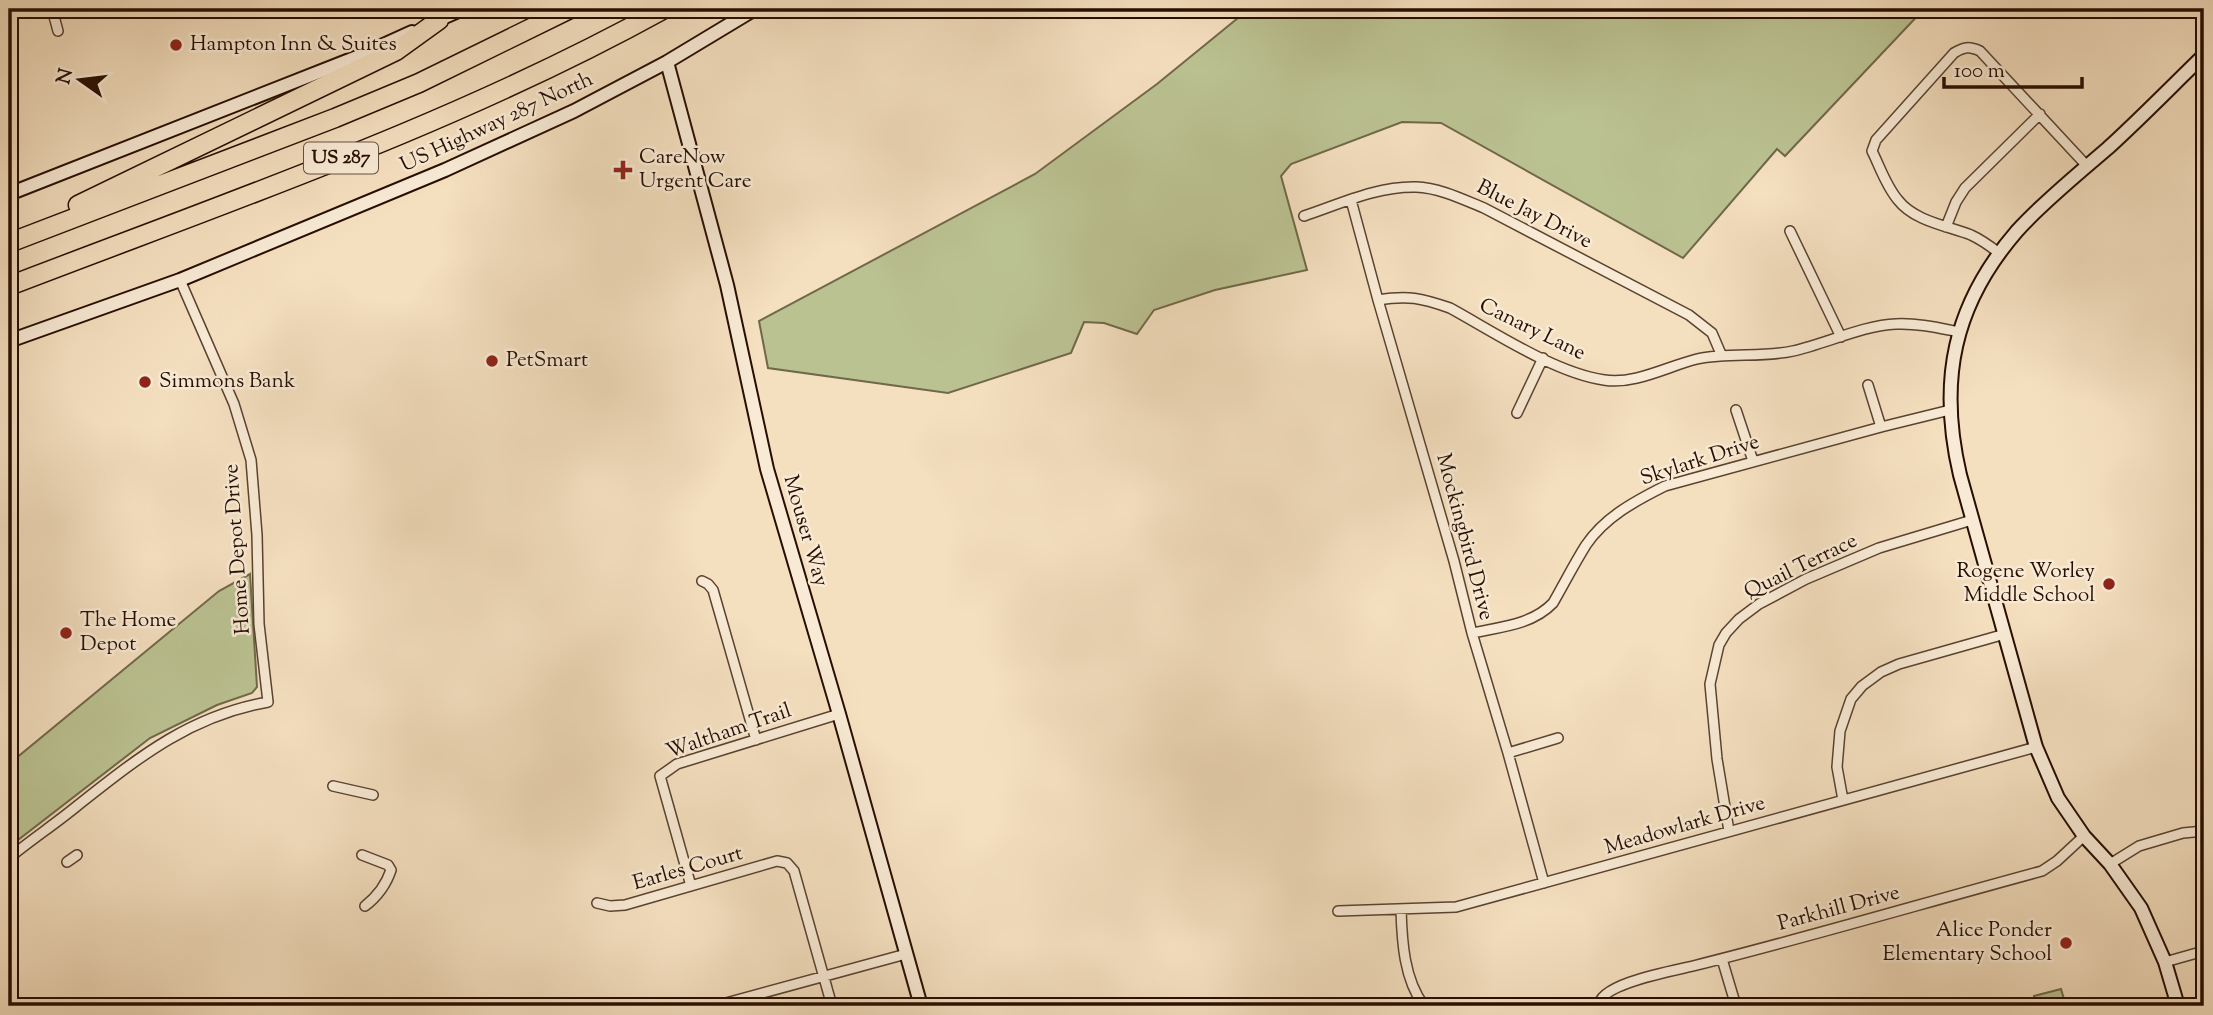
<svg xmlns="http://www.w3.org/2000/svg" width="2213" height="1015" viewBox="0 0 2213 1015" font-family="'Sorts Mill Goudy',serif">
  <style>
    .green { fill: #bbc292; stroke: #716849; stroke-width: 2 }
    .lines { fill: none; stroke-linecap: round; stroke-linejoin: round }
    .street-casing { stroke: #5a4230; stroke-width: 12 }
    .secondary-casing { stroke: #270e00; stroke-width: 16 }
    .highway-casing { stroke: #270e00; stroke-width: 21 }
    .street { stroke: #f8ead5; stroke-width: 9 }
    .secondary { stroke: #f8ead5; stroke-width: 12 }
    .highway { stroke: #f4dfbf; stroke-width: 18 }
    .poi-dot { fill: #8f2418; stroke: #f8ead5; stroke-width: 2.5 }
    .labels { text-anchor: middle; dominant-baseline: central; stroke-width: 5; stroke-linejoin: round; paint-order: stroke }
    .shield { fill: #f8ead5; stroke: #665040; stroke-width: 2 }
    .shield-label { font-size: 19px; font-weight: bold; fill: #270e00 }
    .poi-label { font-size: 21px; fill: #270e00; stroke: #f8ead5; text-anchor: start }
    .street-label { font-size: 21px; fill: #270e00; stroke: #f8ead5 }
  </style>
  <rect width="100%" height="100%" fill="#f4dfbf"/>
  <filter id="stains"><feTurbulence type="fractalNoise" baseFrequency=".00286" numOctaves="4"/><feColorMatrix values="0 0 0 0 .2 0 0 0 0 .09 0 0 0 0 .02 0 0 0 .5 -.17"/></filter>
  <radialGradient id="worn" r=".72"><stop offset=".6" stop-color="#630" stop-opacity="0"/><stop offset="1" stop-color="#630" stop-opacity=".3"/></radialGradient>
  <path class="green" d="M 1249,9 L 1924,9 L 1785,156 L 1777,149 L 1683,258 L 1441,123 L 1402,122 L 1291,164 L 1281,176 L 1307,270 L 1215,290 L 1154,310 L 1137,334 L 1104,323 L 1084,322 L 1071,353 L 948,393 L 768,368 L 759,321 L 1035,174 L 1157,84 Z
    M 250,574 L 257,687 L 252,693 L 217,705 L 150,738 L 9,847 L 9,764 L 219,591 Z
    M 2061,989 L 2066,1006 L 2037,1006 L 2034,996 Z"/>
  <g class="lines">
    <defs>
      <path id="street" d="M 52,9 L 58,31
        M 1351,200 L 1378,300 L 1454,561 L 1472,633 L 1508,753 L 1544,883
        M 1304,216 C 1340,204 1377,186 1416,187 C 1440,188 1462,199 1484,208 L 1689,315 L 1712,333 L 1721,354
        M 1946,227 L 1956,202 L 1965,188 L 2040,114
        M 1790,231 L 1841,337
        M 1999,253 C 1990,246 1982,240 1971,235 C 1948,226 1914,221 1898,200 C 1886,186 1880,167 1872,151 L 1876,140 L 1954,53 C 1964,47 1969,46 1980,51 L 2087,166
        M 1378,300 C 1408,295 1421,298 1450,308 C 1494,332 1555,373 1604,380 C 1635,385 1668,366 1697,359 C 1729,352 1762,358 1793,351 C 1825,344 1864,325 1896,324 C 1918,323 1939,328 1960,332
        M 1868,385 L 1881,427
        M 1736,410 L 1753,461
        M 1517,413 L 1543,358
        M 702,581 L 708,584 L 713,590 L 756,740
        M 1472,633 C 1500,627 1532,625 1553,603 C 1564,584 1574,564 1586,545 C 1605,517 1635,501 1665,486 L 1881,427 L 1950,410
        M 1508,753 L 1558,738
        M 333,786 L 373,795
        M 1843,800 L 1837,767 L 1840,731 L 1851,699 L 1862,686 L 1881,672 L 1899,664 L 2005,634
        M 1729,831 L 1717,759 L 1710,684 L 1719,645 L 1726,633 L 1739,619 L 1759,604 L 1806,579 L 1879,548 L 1972,520
        M 362,855 L 388,865 L 391,870 C 386,885 378,896 365,906
        M 9,858 C 31,840 55,824 77,806 C 138,758 189,716 268,702 L 259,624 L 257,535 L 251,460 L 234,404 L 180,280
        M 67,862 L 77,855
        M 2110,864 L 2139,846 L 2183,833 L 2204,831
        M 691,886 L 660,776 L 677,764 L 839,714
        M 597,903 L 610,906 L 625,905 L 777,861 L 787,863 L 794,871 L 832,1006
        M 1401,910 C 1402,942 1404,979 1424,1006
        M 1338,911 L 1456,907 L 2036,747
        M 1722,959 L 1736,1006
        M 2165,962 L 2204,951
        M 715,1006 L 906,954
        M 1599,1006 C 1598,983 1678,970 1697,965 C 1813,936 1927,902 2042,871 L 2057,861 L 2084,836"/>
      <path id="secondary" d="M 431,23 L 463,9
        M 667,62 L 727,285 L 767,469 L 839,714 L 921,1006
        M 9,194 L 357,57 L 412,32
        M 9,341 L 180,280 L 445,170 L 574,111 L 667,62 L 755,9
        M 2178,1006 L 2165,962 L 2141,908 L 2110,864 L 2084,836 L 2058,798 L 2036,747 L 1960,475 C 1938,381 1953,305 2017,231 C 2042,203 2079,173 2108,148 C 2141,118 2172,86 2204,55"/>
      <path id="highway" d="M 78,205 L 396,51 L 439,20
        M 9,243 L 335,118 L 419,83 L 570,9
        M 9,286 C 230,201 456,124 664,9"/>
    </defs>
    <use href="#street" class="street-casing"/>
    <use href="#secondary" class="secondary-casing"/>
    <use href="#highway" class="highway-casing"/>
    <use href="#street" class="street"/>
    <use href="#secondary" class="secondary"/>
    <use href="#highway" class="highway"/>
  </g>
  <g class="poi-dot">
    <circle cx="176" cy="45" r="7"/>
    <path d="M619.5 159.5h7v7h7v7h-7v7h-7v-7h-7v-7h7z"/>
    <circle cx="492" cy="361" r="7"/>
    <circle cx="145" cy="382" r="7"/>
    <circle cx="2109" cy="584" r="7"/>
    <circle cx="66" cy="633" r="7"/>
    <circle cx="2066" cy="943" r="7"/>
  </g>
  <g class="labels">
    <rect class="shield" x="304" y="142.5" width="74" height="31" rx="5"/>
    <g class="shield-label">
      <text x="341" y="158">US 287</text>
    </g>
    <g class="poi-label">
      <text x="190" y="45">Hampton Inn &amp; Suites</text>
      <text x="639" y="158">CareNow<tspan x="639" dy="24">Urgent Care</tspan></text>
      <text x="506" y="361">PetSmart</text>
      <text x="159" y="382">Simmons Bank</text>
      <text x="2095" y="572" text-anchor="end">Rogene Worley<tspan x="2095" dy="24">Middle School</tspan></text>
      <text x="80" y="621">The Home<tspan x="80" dy="24">Depot</tspan></text>
      <text x="2052" y="931" text-anchor="end">Alice Ponder<tspan x="2052" dy="24">Elementary School</tspan></text>
    </g>
    <g class="street-label">
      <text transform="translate(497 123) rotate(-25)">US Highway 287 North</text>
      <text transform="translate(1534 215) rotate(27)">Blue Jay Drive</text>
      <text transform="translate(1532 330) rotate(26)">Canary Lane</text>
      <text transform="translate(1700 461) rotate(-18)">Skylark Drive</text>
      <text transform="translate(805 531) rotate(74)">Mouser Way</text>
      <text transform="translate(1464 537) rotate(75)">Mockingbird Drive</text>
      <text transform="translate(238 549) rotate(-94)">Home Depot Drive</text>
      <text transform="translate(1801 567) rotate(-26)">Quail Terrace</text>
      <text transform="translate(729 732) rotate(-19)">Waltham Trail</text>
      <text transform="translate(1685 826) rotate(-16)">Meadowlark Drive</text>
      <text transform="translate(688 869) rotate(-16)">Earles Court</text>
      <text transform="translate(1839 909) rotate(-15)">Parkhill Drive</text>
    </g>
  </g>
  <rect width="2213" height="1015" fill="none" stroke="#f4dfbf" stroke-width="35"/>
  <rect x="10" y="10" width="2192" height="994" fill="none" stroke="#270e00" stroke-width="3.5"/>
  <rect x="18" y="18" width="2178" height="980" fill="none" stroke="#270e00" stroke-width="2"/>
  <g transform="translate(80 80) rotate(284)" stroke="#f8ead5" stroke-width="5" paint-order="stroke">
  <path d="M0-5L12 26L0 18L-12 26Z" fill="#270e00"/>
  <text y="-10" font-size="19" font-weight="bold" text-anchor="middle" fill="#270e00">N</text>
  </g>
  <path d="M1944 77v10h138v-10" fill="none" stroke="#270e00" stroke-width="3.5"/>
  <text x="1954" y="77" font-size="21" fill="#270e00" stroke="#f8ead5" stroke-width="5" paint-order="stroke">100 m</text>
  <rect width="100%" height="100%" filter="url(#stains)"/>
  <rect width="100%" height="100%" fill="url(#worn)"/>
</svg>
